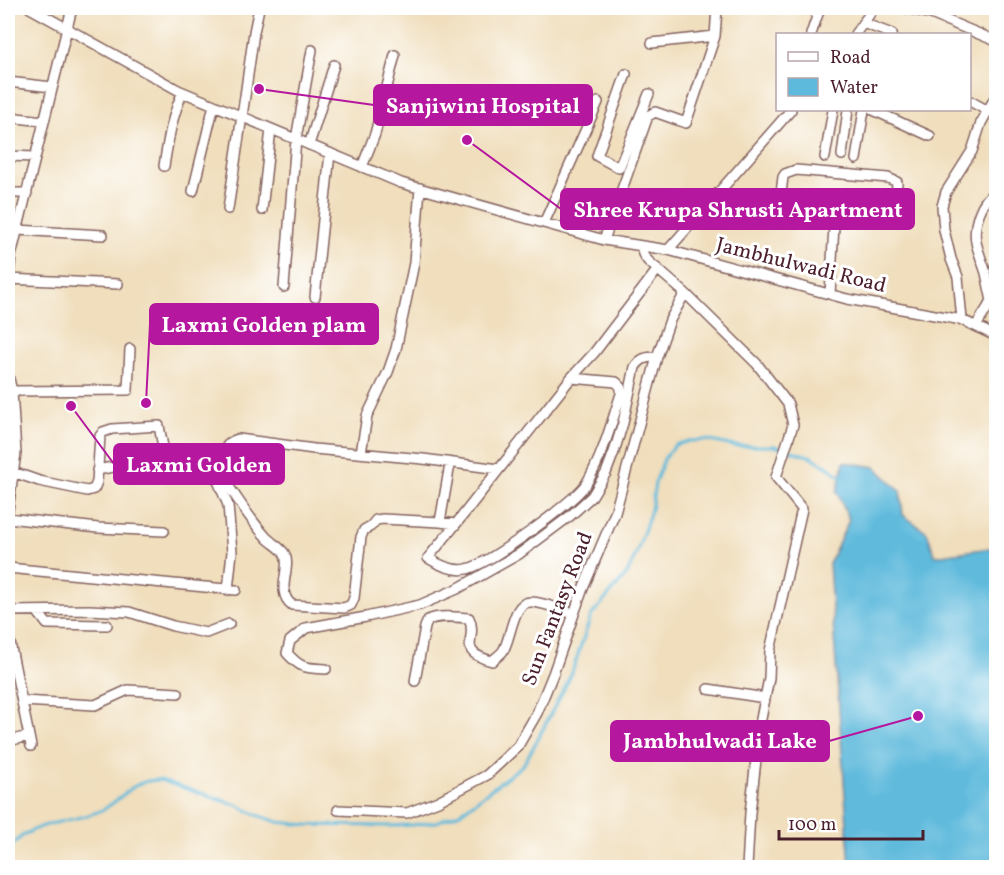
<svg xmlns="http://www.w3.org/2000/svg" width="1004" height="875" viewBox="0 0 1004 875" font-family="Vollkorn,serif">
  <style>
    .water { fill: #5ebadc; stroke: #546c84; stroke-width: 1.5 }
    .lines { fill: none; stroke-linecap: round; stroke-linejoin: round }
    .stream { stroke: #5ebadc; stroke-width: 3 }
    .minor-casing { stroke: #84625e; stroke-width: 12 }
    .minor { stroke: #fff; stroke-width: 9 }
    .labels { text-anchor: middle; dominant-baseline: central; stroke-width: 6; stroke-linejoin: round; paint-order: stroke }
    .street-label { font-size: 21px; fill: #4a1f2b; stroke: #fff }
    .leader { fill: none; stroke: #b5179e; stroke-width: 2 }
    .callout-dot { fill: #b5179e; stroke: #fff; stroke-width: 2 }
    .callout { fill: #b5179e; stroke: #b5179e; stroke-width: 2 }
    .callout-label { font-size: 22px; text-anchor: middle; font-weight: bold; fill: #fff }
  </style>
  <rect width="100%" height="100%" fill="#fff"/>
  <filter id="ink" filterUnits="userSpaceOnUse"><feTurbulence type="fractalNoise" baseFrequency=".0167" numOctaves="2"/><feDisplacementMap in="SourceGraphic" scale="12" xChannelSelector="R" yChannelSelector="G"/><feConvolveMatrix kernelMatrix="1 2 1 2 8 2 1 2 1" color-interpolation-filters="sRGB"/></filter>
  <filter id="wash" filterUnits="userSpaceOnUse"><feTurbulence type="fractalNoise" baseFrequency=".008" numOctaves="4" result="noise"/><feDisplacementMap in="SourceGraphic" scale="24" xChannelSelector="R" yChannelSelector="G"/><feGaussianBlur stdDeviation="1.35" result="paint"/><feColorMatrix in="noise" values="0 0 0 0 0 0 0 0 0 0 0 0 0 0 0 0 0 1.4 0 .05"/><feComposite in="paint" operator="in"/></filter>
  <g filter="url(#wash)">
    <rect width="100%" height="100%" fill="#f0debc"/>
    <path class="water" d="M 844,462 L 875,467 L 900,490 L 903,515 L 927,532 L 935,556 L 996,547 L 996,867 L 850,867 L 829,564 L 849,520 L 837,492 Z"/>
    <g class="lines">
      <path class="stream" d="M 8,850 C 12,846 16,841 21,837 C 44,820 75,822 100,811 C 123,800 131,779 160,780 L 237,805 L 257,815 L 278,822 L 308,825 L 388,826 L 412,825 L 436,822 L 460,813 L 523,765 L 534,746 L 571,675 L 591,616 L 627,574 L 637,552 L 651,510 L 655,483 L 664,459 L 675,445 L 689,441 L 706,440 L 734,446 L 775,446 L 812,457 L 841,476"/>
    </g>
  </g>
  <g filter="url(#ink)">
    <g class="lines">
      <defs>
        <path id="minor" d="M 30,8 L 178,90 L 401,183 L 604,240 L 668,250 L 847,299 L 962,320 L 996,336
          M 905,8 L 931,14 L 996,41
          M 863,23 L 892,34
          M 811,34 L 820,8
          M 855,34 L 874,8
          M 652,43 L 715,36
          M 626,74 L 597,156 L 619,168 L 649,94
          M 8,82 L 52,87
          M 970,101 L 988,111
          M 873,110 L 930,136
          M 8,117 L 44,121
          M 309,145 L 334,65
          M 842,155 L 848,110
          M 8,156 L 35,157
          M 825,157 L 833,110
          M 856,159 L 864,110
          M 164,166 C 168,141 172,115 183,92
          M 362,167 L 375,134 L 395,55
          M 193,191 L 214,105
          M 8,193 L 27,193
          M 228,209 L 245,96 L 254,32 L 259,8
          M 262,210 L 271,129
          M 544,223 L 598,102
          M 17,230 L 103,235
          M 604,240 L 648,116 L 655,112 L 686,123 L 715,36 L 717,8
          M 642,247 L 643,254 L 648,261 L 685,293 L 757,364 L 788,404 L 793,425 L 776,477 L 802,509 L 770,651 L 769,678 L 760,724 L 750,813 L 747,868
          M 668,250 L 791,110
          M 8,279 L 118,284
          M 8,284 L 11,256 L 72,8
          M 284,287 L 296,139 L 312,50
          M 830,294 L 835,209 L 789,205 L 782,203 L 780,201 L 783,177 L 785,174 L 796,170 L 888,178 L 897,182 L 896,205 L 891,215 L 886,216 L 835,209
          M 315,297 L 330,153
          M 992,301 C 990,292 988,282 986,273 C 983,263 978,252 976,242 C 973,225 981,199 996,192
          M 962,320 L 958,277 L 951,259 L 944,230 L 942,206 L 946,192 L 972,151 L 981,123 L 996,96
          M 976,326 L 995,296
          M 8,375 L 12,391 L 16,453 L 8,510
          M 12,391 L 128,390 L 130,349
          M 361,453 L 367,416 L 388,372 L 396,349 L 414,263 L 420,188
          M 499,469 L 423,459 L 314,449 L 239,439 C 229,441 223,448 224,458 C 224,466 225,474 227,481 C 228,487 233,492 236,497 C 246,512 255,525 267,538 C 272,543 281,548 284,553 C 293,567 274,591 292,605 L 344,608 L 351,605 L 354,598 L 361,537 L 364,530 L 371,526 L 376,520 L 383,519 L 440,522 L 456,524 L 571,378 L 594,353 L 658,269
          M 13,472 L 39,481 L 87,491 L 94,489 L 97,482 L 100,436 L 103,432 L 112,429 L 159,426 L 165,457 L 97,470
          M 216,476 L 228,505 L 232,552 L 228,590
          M 8,518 L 98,528 L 164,531
          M 440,522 L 449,470
          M 456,524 L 428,558 C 439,565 453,572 467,569 C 488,565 574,502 586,484 C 603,456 611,424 621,394 L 621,387 L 616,382 L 571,378
          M 8,568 L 236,590
          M 8,611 L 89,610 L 129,612 L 173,626 L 206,633 L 229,624
          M 37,611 L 47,624 L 107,625
          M 8,633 L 31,746
          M 326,669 C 306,668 301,669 287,653 L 290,641 L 306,628 L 366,617 L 420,605 L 457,589 L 519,554 L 570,516 L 592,496 L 606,473 L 614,452 L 623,423 L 635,367 C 641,358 646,357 657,357
          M 415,681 L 425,627 L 428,620 C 439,615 456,617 469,618 C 479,639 454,651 492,661 C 495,658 500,655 503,651 C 512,637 512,600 532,602 C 546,603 561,610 574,614
          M 708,689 L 765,698
          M 22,701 L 95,705 L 128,690 L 178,693
          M 8,741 L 29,736
          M 338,810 L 407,813 L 438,801 L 487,775 L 518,746 L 537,713 L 553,674 L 582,591 L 615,513 L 657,357 L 670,320 L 685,293"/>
      </defs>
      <use href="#minor" class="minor-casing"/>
      <use href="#minor" class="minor"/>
    </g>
  </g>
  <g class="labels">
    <g class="street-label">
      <text transform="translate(801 266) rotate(14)">Jambhulwadi Road</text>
      <text transform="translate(558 609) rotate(-69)">Sun Fantasy Road</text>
    </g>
  </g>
  <path class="leader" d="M259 89L374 105M467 140L561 209M146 403L150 324M71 406L114 464M918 716L829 741"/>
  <g class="callout-dot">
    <circle cx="259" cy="89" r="6"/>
    <circle cx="467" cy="140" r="6"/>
    <circle cx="146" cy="403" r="6"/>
    <circle cx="71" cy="406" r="6"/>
    <circle cx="918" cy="716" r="6"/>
  </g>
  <g class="callout">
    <rect x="374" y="85" width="218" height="40" rx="6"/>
    <rect x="561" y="189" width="353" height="40" rx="6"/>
    <rect x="150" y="304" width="228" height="40" rx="6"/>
    <rect x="114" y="444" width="170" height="40" rx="6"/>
    <rect x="611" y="721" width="218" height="40" rx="6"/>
  </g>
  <g class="callout-label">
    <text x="483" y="113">Sanjiwini Hospital</text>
    <text x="738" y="217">Shree Krupa Shrusti Apartment</text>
    <text x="264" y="332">Laxmi Golden plam</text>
    <text x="199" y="472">Laxmi Golden</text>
    <text x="720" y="748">Jambhulwadi Lake</text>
  </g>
  <rect width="1004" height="875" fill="none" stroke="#fff" stroke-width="30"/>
  <rect x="776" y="33" width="195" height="78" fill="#ffffff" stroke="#b7a5aa" stroke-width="1.5"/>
  <rect x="788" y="52" width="30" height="9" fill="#ffffff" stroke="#b7a5aa" stroke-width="1.5"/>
  <text x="830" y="63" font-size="18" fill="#4a1f2b">Road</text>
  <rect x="788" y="78" width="30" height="18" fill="#5ebadc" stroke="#b7a5aa" stroke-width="1.5"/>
  <text x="830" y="93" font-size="18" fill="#4a1f2b">Water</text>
  <path d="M779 830v9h144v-9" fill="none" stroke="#4a1f2b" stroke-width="3"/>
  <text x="788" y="830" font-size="18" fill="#4a1f2b" stroke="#ffffff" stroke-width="4.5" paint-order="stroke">100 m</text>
</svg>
